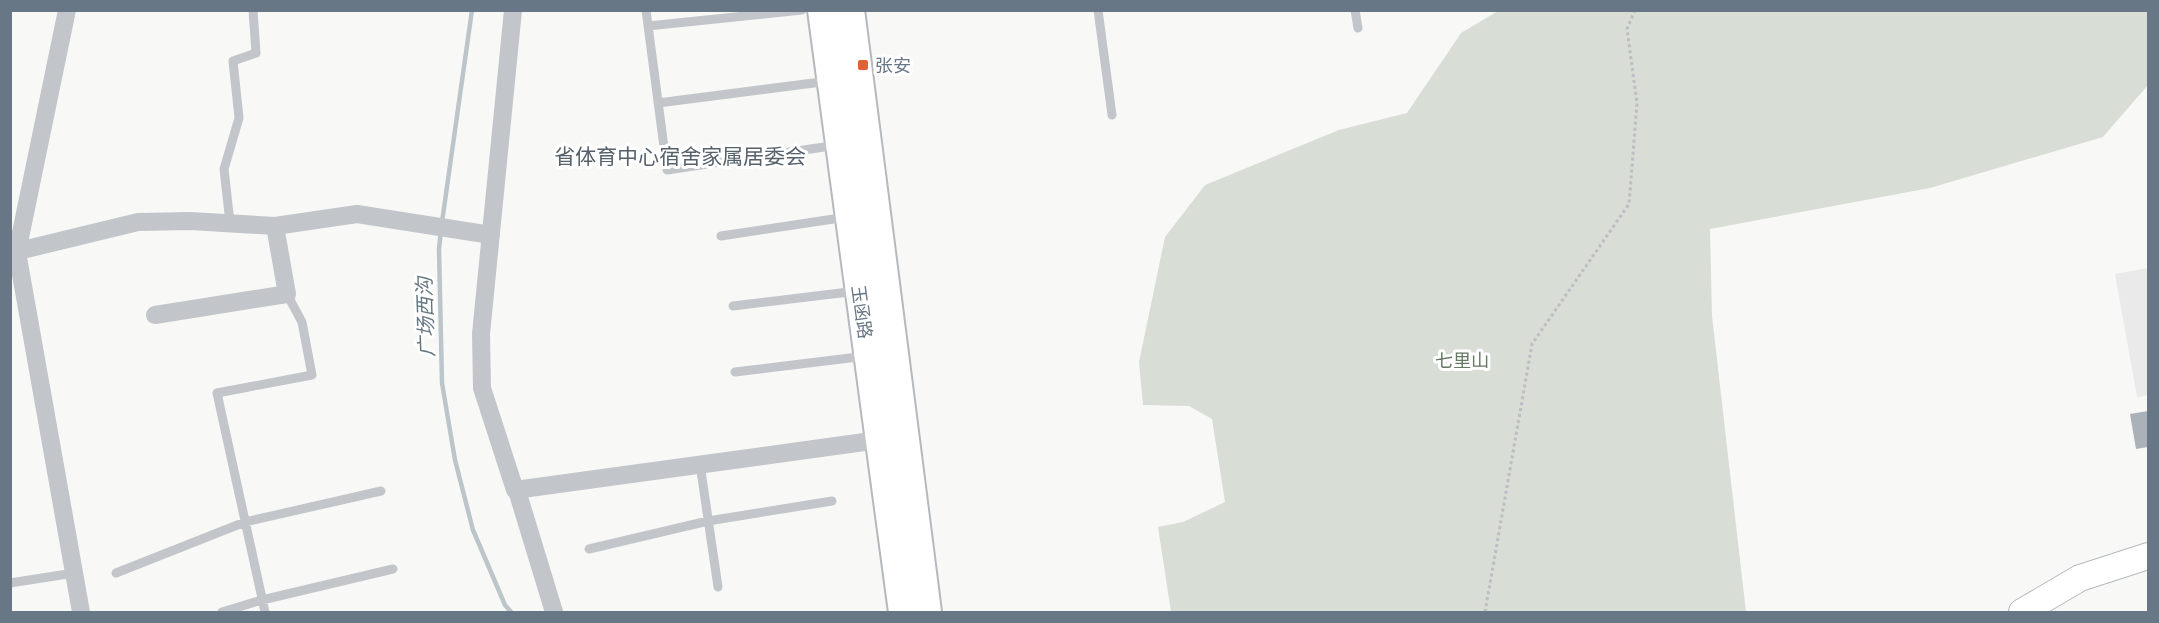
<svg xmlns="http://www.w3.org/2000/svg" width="2159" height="623" viewBox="0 0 2159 623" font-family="'IBM Plex Sans','Noto Sans SC',sans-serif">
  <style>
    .built { fill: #e9eae9 }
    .green { fill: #d8ddd5 }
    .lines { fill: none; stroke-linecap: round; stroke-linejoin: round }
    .stream { stroke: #bbc5ca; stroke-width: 4.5 }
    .building { fill: #aab1b8 }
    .secondary-casing { stroke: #b4b9be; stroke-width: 28 }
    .primary-casing { stroke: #b5b9bd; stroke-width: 32 }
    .path { stroke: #bcbec1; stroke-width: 3; stroke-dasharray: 3 3; stroke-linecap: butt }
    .lane { stroke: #c2c5c9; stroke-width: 9 }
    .street { stroke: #c2c5c9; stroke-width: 18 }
    .secondary { stroke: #fff; stroke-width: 26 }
    .primary { stroke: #fff; stroke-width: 28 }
    .poi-dot { fill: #df6230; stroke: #fff; stroke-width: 2 }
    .labels { text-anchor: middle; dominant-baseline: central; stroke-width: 6; stroke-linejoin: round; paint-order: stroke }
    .poi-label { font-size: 18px; fill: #687786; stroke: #fff; text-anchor: start }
    .street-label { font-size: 18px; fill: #687786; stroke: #fff }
    .park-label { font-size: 18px; fill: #667963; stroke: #fff }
    .water-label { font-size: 20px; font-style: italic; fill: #647882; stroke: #fff }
    .quarter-label { font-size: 21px; fill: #56616c; stroke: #fff }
  </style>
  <rect width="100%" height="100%" fill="#f8f9f6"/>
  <path class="built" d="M 2148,268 L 2148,395 L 2137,397 L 2115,274 Z"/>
  <path class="green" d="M 1498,11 L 2148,11 L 2148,85 L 2103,137 L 1930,188 L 1710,229 L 1712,316 L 1746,612 L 1171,612 L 1158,527 L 1183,522 L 1225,502 L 1212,419 L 1189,406 L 1143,405 L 1139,362 L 1165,237 L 1205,185 L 1339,130 L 1407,113 L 1461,33 Z"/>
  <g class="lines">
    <path class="stream" d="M 442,222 L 472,10
      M 441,230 L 439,249 L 442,383 L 455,460 L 473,530 L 505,605 L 511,612"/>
  </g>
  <path class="building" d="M 2148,411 L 2148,447 L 2136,449 L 2130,414 Z"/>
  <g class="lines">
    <defs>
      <path id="secondary" d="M 2022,612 L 2080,578 L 2148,556"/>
      <path id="primary" d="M 822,10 L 903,612
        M 850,10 L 927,612"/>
    </defs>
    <use href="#secondary" class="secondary-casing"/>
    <use href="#primary" class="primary-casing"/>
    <path class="path" d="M 1485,612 L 1532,344 L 1629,204 L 1637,103 L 1627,29 L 1635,10"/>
    <path class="lane" d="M 646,10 L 667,170 L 838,145
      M 1098,10 L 1112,115
      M 1355,10 L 1358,28
      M 648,26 L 802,10
      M 658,103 L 829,81
      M 230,223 L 224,169 L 239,118 L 233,61 L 256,53 L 253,10
      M 721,236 L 847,217
      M 733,306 L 857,291
      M 735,372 L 866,356
      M 700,464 L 718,587
      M 589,549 L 708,521 L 832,501
      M 116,573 L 245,522 L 381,491
      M 10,583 L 74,573
      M 222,612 L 262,600 L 393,569
      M 265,612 L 217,393 L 312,375 L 302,322 L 287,294"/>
    <path class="street" d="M 67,10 L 17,252 L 81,612
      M 513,10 L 481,334 L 482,388 L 515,490 L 879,440
      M 10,253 L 138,222 L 190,221 L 275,226
      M 155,315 L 287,294 L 275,226 L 357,214 L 491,235
      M 518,494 L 554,612"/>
    <use href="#secondary" class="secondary"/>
    <use href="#primary" class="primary"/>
  </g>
  <rect class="poi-dot" x="857" y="59" width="12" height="12" rx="3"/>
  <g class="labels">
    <g class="poi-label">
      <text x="875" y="65">张安</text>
    </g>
    <g class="street-label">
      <text transform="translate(862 312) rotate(82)">玉函路</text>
    </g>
    <g class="park-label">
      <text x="1462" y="360">七里山</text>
    </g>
    <g class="water-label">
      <text transform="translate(425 317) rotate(-92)">广场西沟</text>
    </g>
    <g class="quarter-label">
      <text x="680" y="156">省体育中心宿舍家属居委会</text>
    </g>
  </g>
  <rect width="2159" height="623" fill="none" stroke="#687786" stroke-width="24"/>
</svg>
